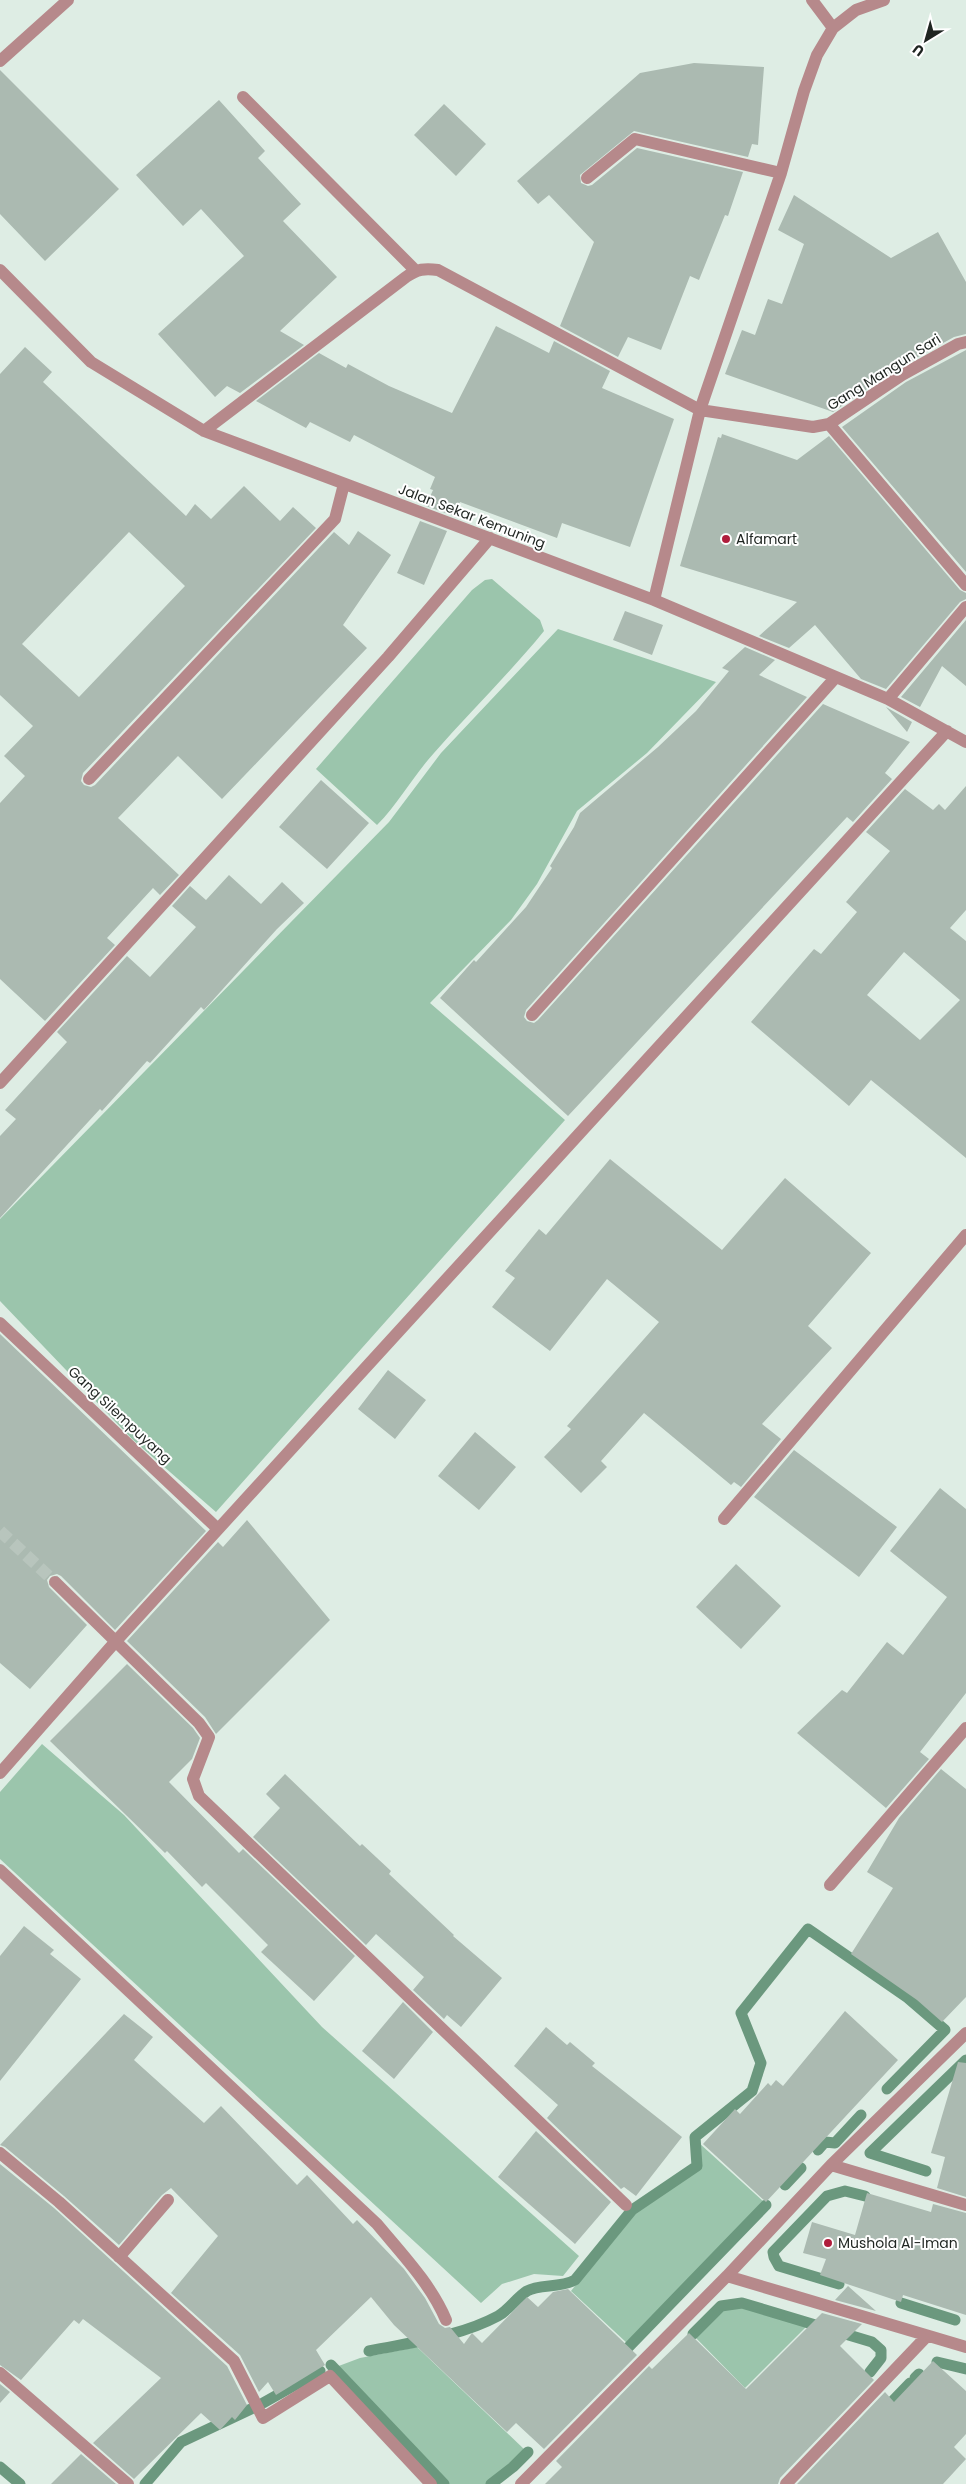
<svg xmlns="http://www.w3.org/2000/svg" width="966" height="2484" viewBox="0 0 966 2484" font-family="Poppins,sans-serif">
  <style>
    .green { fill: #9bc5ac }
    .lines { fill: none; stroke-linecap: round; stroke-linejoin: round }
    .stream { stroke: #6b987e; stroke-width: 11 }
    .building { fill: #abbab1; fill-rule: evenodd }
    .minor-tunnel { stroke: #b8c5bd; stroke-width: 12; stroke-dasharray: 12 6; stroke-linecap: butt }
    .minor { stroke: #b6898b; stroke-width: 12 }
    .poi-dot { fill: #b01d3c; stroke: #fff; stroke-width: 2 }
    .labels { text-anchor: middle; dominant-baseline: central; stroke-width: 4; stroke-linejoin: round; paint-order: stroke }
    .street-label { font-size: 14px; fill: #1f2521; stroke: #fff }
    .poi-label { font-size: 14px; fill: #1f2521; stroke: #fff; text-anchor: start }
  </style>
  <rect width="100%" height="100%" fill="#deede4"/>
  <path class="green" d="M 492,579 L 540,620 L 544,631 C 509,674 470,712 434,753 C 413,776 399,803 377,825 L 316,769 L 472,590 L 485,580 Z
    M 558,629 L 716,682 L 647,753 L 577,811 L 537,884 L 511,920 L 430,1003 L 565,1120 L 216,1512 L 132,1439 L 0,1301 L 0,1219 L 389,822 L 441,753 Z
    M 42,1744 L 124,1815 L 322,2027 L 579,2256 L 563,2276 L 534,2274 L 502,2284 L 481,2303 L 0,1859 L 0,1792 Z
    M 699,2143 L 764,2202 L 628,2344 L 571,2291 L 633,2213 L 701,2166 Z
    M 735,2305 L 807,2326 L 745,2388 L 694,2336 L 718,2311 Z
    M 417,2347 L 526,2451 L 488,2484 L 446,2484 L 336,2367 L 360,2358 Z"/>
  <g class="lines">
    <path class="stream" d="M 818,2150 L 825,2142 L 835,2143 L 861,2115
      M 926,2171 L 870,2153 L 966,2060
      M 785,2185 L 801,2168
      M 839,2284 L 779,2266 L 774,2257 L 773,2252 L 827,2196 L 845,2191 L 865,2196
      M 901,2303 L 955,2320
      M 693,2334 L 721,2306 L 742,2303 L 872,2342 L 881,2350 L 881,2358 L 870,2372
      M 369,2351 C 412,2342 459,2337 498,2316 C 509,2310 516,2298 527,2291 C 539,2284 560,2288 575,2280 L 632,2210 L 697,2166 L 695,2137 L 752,2091 L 761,2063 L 741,2013 L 808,1929 L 908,1998 L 945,2030 L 887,2089
      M 618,2358 L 766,2205
      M 937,2362 L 966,2369
      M 331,2365 L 444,2484
      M 915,2378 L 919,2374
      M 263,2403 L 320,2371
      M 883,2411 L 910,2383
      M 0,2467 L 20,2484
      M 145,2484 L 181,2442 L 251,2409
      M 491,2484 L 513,2467 L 528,2452"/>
  </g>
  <path class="building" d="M 694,63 L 764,67 L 758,145 L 752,144 L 748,157 L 634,131 L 580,175 L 581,183 L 588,186 L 592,185 L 637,148 L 743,172 L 728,216 L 725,215 L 699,280 L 690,276 L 661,350 L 628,337 L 618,357 L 560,326 L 594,242 L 549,195 L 538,204 L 517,181 L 640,73 Z
    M 0,70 L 119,189 L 45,261 L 0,214 Z
    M 219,100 L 265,151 L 258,158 L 301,204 L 283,221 L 337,277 L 280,331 L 304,345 L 240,393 L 227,386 L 215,397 L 158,334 L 244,256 L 201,209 L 183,226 L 136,175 Z
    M 444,104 L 486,144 L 456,176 L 414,135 Z
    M 794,195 L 891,258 L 938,232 L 966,282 L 966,334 L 954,337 L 898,368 L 833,412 L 725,374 L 742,330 L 755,335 L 768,299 L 782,304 L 804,244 L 778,230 Z
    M 496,326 L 549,353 L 554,341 L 610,371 L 602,388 L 674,419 L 630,547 L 562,523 L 557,538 L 460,502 L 454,516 L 426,506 L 433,490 L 430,489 L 435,477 L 354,435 L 350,442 L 310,422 L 306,428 L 256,401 L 319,353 L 346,368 L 348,364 L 389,386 L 452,413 Z
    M 25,347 L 52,372 L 43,382 L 186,516 L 195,504 L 211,519 L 244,486 L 280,521 L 293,507 L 316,528 L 83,773 L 81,781 L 84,785 L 91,787 L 95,785 L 334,532 L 349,545 L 358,531 L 391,555 L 343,625 L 367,648 L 222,799 L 178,756 L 118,818 L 179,875 L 160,895 L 153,888 L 107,938 L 115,945 L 45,1021 L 0,979 L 0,803 L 25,776 L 4,756 L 33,726 L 0,695 L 0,374 ZM 129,532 L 185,586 L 79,697 L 22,644 Z
    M 966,350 L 966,572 L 842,427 L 906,382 Z
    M 722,434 L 797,460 L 829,436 L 960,590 L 966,593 L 966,599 L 960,602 L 886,689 L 861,679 L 815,625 L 789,648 L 759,636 L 797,602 L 680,566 L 718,437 L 721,438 Z
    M 420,521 L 447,531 L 424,585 L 397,573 Z
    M 625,611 L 663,625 L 652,655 L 613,640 Z
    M 966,620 L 966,686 L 942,666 L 920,707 L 901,697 Z
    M 745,647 L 775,660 L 759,675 L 807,697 L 526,1010 L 524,1017 L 527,1021 L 534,1023 L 538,1020 L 823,704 L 910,742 L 885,773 L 892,779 L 853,822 L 847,817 L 568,1116 L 440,998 L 474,960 L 476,962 L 526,907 L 552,868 L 550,866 L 574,827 L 580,813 L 658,747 L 696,711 L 729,671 L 722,668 Z
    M 886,707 L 912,722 L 907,732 Z
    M 321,780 L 369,823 L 327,869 L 279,827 Z
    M 966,786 L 966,910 L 950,928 L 966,941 L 966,1158 L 871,1080 L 849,1106 L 751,1022 L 814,949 L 821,954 L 857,912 L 846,902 L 890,851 L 866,832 L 905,789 L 933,810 L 939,804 L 945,810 ZM 904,952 L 960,1000 L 920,1040 L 867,995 Z
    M 229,875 L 261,904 L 282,882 L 304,903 L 277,929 L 204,1010 L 201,1007 L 150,1063 L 147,1061 L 102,1111 L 100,1109 L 0,1218 L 0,1136 L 16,1119 L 5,1110 L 67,1042 L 57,1032 L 127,956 L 150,977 L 196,927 L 172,906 L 190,886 L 206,900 Z
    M 610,1159 L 722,1250 L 785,1178 L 871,1253 L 808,1326 L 832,1348 L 762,1424 L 781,1439 L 741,1487 L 734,1482 L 731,1485 L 644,1413 L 601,1461 L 607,1467 L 581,1493 L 544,1457 L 571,1429 L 567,1426 L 659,1322 L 607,1279 L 550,1351 L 492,1307 L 515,1278 L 505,1271 L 539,1229 L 546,1235 Z
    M 0,1334 L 206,1531 L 115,1630 L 61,1576 L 57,1574 L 50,1576 L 47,1580 L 49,1587 L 87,1625 L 30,1689 L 0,1663 Z
    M 388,1370 L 426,1400 L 395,1439 L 358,1409 Z
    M 475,1432 L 516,1467 L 479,1510 L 438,1476 Z
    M 794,1450 L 897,1527 L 859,1577 L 754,1497 Z
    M 940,1488 L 966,1509 L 966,1693 L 920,1752 L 929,1759 L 886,1808 L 797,1733 L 842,1690 L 847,1693 L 887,1642 L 903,1655 L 947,1597 L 890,1551 Z
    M 247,1520 L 330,1620 L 216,1734 L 205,1717 L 127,1641 L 218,1542 L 223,1547 Z
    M 736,1564 L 781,1606 L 741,1649 L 696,1607 Z
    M 127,1664 L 193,1728 L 200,1738 L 192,1759 L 169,1782 L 239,1853 L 243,1849 L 355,1956 L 314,2001 L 261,1952 L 268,1945 L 206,1883 L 202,1887 L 167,1851 L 165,1853 L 50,1741 Z
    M 941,1769 L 966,1789 L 966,1997 L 942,2022 L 917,2000 L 851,1954 L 893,1888 L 867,1872 L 899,1818 Z
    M 285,1774 L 360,1846 L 362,1844 L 391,1871 L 389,1874 L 454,1935 L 453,1936 L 502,1978 L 461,2027 L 447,2015 L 444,2019 L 413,1990 L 424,1977 L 376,1934 L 366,1945 L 253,1837 L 280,1808 L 266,1794 Z
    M 24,1926 L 54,1950 L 50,1954 L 81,1979 L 0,2081 L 0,1956 Z
    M 403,2002 L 433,2032 L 394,2079 L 362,2051 Z
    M 845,2011 L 898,2060 L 766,2202 L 703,2144 L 735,2109 L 740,2114 L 768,2083 L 771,2086 L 776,2080 L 783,2086 Z
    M 124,2014 L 153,2037 L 134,2060 L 204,2123 L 221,2106 L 297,2185 L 307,2175 L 353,2224 L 357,2220 L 404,2269 L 425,2298 L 439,2324 L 445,2328 L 450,2327 L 464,2344 L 472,2333 L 482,2343 L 527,2297 L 538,2307 L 553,2292 L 568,2289 L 637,2355 L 544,2449 L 516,2423 L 507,2432 L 394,2325 L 371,2297 L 316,2350 L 325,2365 L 276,2395 L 268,2382 L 259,2392 L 240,2355 L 171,2293 L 218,2236 L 171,2188 L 162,2195 L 119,2245 L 64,2196 L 5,2147 L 0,2145 Z
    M 546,2027 L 567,2045 L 570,2042 L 595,2063 L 592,2066 L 682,2137 L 636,2196 L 624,2187 L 621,2189 L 547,2118 L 558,2105 L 514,2066 Z
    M 958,2062 L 966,2063 L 966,2197 L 937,2188 L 945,2157 L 931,2153 Z
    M 536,2131 L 611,2202 L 575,2244 L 498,2177 Z
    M 0,2164 L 54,2208 L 227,2366 L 247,2405 L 235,2420 L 232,2417 L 220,2430 L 201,2413 L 134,2479 L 93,2443 L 161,2378 L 83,2319 L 79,2324 L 74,2320 L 21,2380 L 0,2365 Z
    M 867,2193 L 931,2212 L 933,2204 L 966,2213 L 966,2315 L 903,2295 L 901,2302 L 820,2275 L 826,2259 L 803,2253 L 812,2222 L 855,2235 Z
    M 848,2286 L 876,2311 L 835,2300 Z
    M 822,2313 L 862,2324 L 840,2346 L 874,2380 L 780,2478 L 778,2484 L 545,2484 L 562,2467 L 556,2461 L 649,2366 L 652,2369 L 689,2333 L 746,2389 Z
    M 933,2361 L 966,2391 L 966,2434 L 954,2447 L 966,2459 L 943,2484 L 797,2484 L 885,2392 L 894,2402 Z
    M 0,2384 L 10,2392 L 0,2403 Z
    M 81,2454 L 116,2484 L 51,2484 Z"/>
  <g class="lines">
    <path class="minor-tunnel" d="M 0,1531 L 55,1582"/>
    <path class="minor" d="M 812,0 L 833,28
      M 0,61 L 68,0
      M 243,97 L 415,270
      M 587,178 L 635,139 L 781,173
      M 0,270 L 91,362 L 204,431 L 654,600 L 888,699 L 966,742
      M 829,424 L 966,585
      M 204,431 L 406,277 C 417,269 425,268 438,270 L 700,410 L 813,427 L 829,424 L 902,375 L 958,344 L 966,342
      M 654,600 L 700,410 L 781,173 L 804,91 L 817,55 L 833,28 L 856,10 L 884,0
      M 888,699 L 966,607
      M 89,779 L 335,519 L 344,484
      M 532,1015 L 836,677
      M 0,1083 L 388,657 L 490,538
      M 0,1323 L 218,1529
      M 724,1519 L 966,1235
      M 55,1582 L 199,1723 L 209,1737 L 193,1779 L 199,1796 L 626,2205
      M 0,1773 L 116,1641 L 947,731
      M 0,1870 L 377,2224 C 401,2253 431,2284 446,2320
      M 830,1885 L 966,1728
      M 0,2153 L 59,2202 L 234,2361 L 263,2418 L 330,2376 L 431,2484
      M 831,2165 L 966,2205
      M 119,2257 L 168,2200
      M 727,2276 L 966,2347
      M 0,2373 L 128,2484
      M 521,2484 L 727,2276 L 831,2165 L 966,2033
      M 786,2484 L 927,2336"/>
  </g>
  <g class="poi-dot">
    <circle cx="726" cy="539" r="5"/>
    <circle cx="828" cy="2243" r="5"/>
  </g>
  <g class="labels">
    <g class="street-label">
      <text transform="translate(884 372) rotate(-32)">Gang Mangun Sari</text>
      <text transform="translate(472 516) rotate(21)">Jalan Sekar Kemuning</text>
      <text transform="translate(120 1415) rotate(43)">Gang Silempuyang</text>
    </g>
    <g class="poi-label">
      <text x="736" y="539">Alfamart</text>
      <text x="838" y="2243">Mushola Al-Iman</text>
    </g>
  </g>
  <g transform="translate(926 40) rotate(217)" stroke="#ffffff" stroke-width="4" paint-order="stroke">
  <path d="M0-4L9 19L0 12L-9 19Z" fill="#1f2521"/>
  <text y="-8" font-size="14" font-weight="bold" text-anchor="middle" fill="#1f2521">U</text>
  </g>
</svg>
